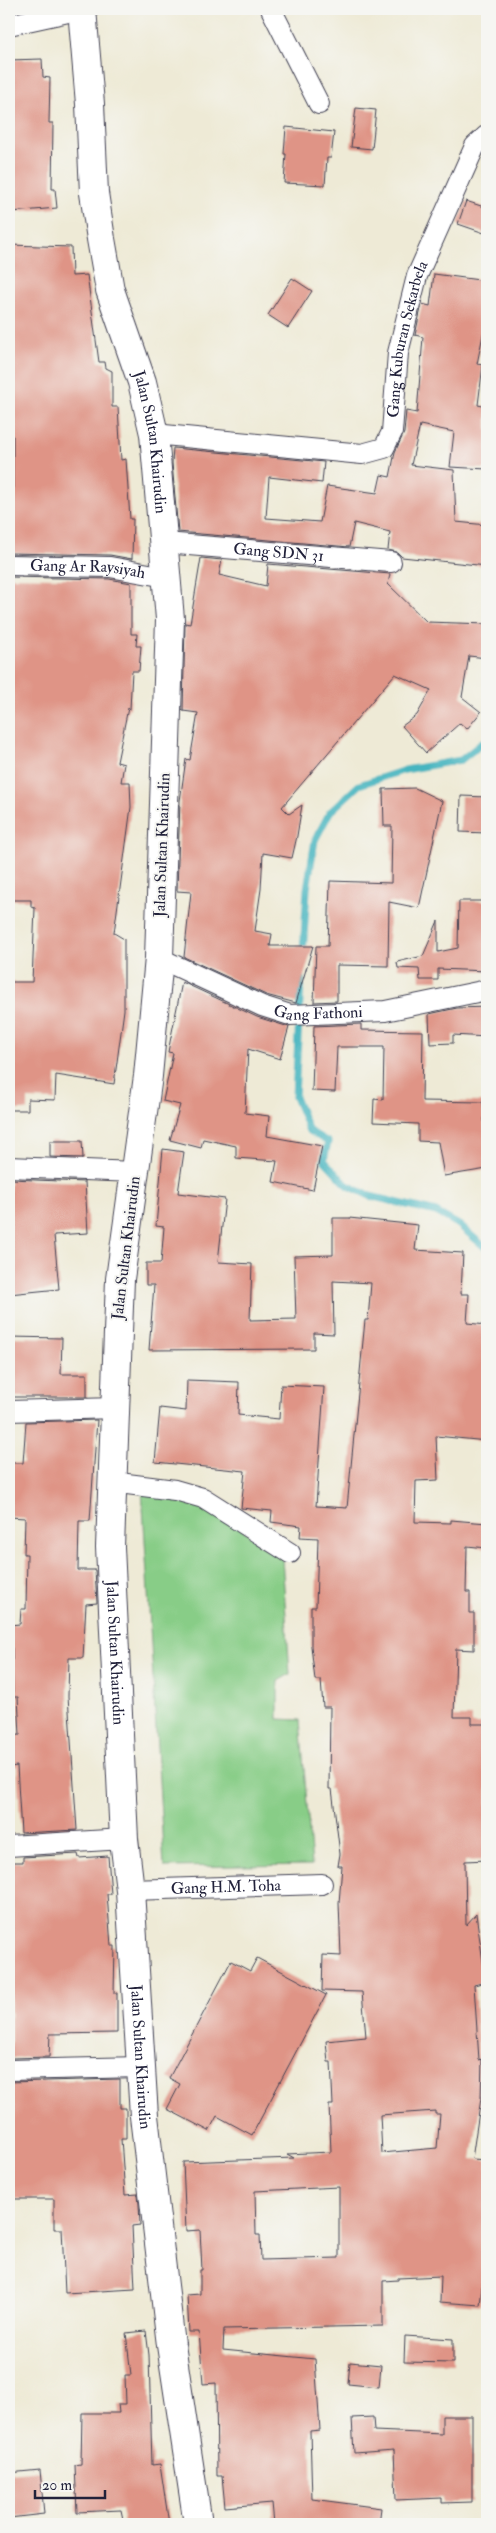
<svg xmlns="http://www.w3.org/2000/svg" width="496" height="2533" viewBox="0 0 496 2533" font-family="'IM FELL Double Pica',serif">
  <style>
    .green { fill: #88cd87; stroke: #557861 }
    .lines { fill: none; stroke-linecap: round; stroke-linejoin: round }
    .stream { stroke: #47b5c0; stroke-width: 7 }
    .building { fill: #df9486; fill-rule: evenodd }
    .minor-casing { stroke: #414052; stroke-width: 22 }
    .secondary-casing { stroke: #414052; stroke-width: 30 }
    .minor { stroke: #fff; stroke-width: 20 }
    .secondary { stroke: #fff; stroke-width: 28 }
    .labels { text-anchor: middle; dominant-baseline: central; stroke-width: 4; stroke-linejoin: round; paint-order: stroke }
    .street-label { font-size: 16px; fill: #22223b; stroke: #f6f6f2 }
  </style>
  <rect width="100%" height="100%" fill="#f6f6f2"/>
  <filter id="ink" filterUnits="userSpaceOnUse"><feTurbulence type="fractalNoise" baseFrequency=".02" numOctaves="2"/><feDisplacementMap in="SourceGraphic" scale="10" xChannelSelector="R" yChannelSelector="G"/><feConvolveMatrix kernelMatrix="1 2 1 2 8 2 1 2 1" color-interpolation-filters="sRGB"/></filter>
  <filter id="wash" filterUnits="userSpaceOnUse"><feTurbulence type="fractalNoise" baseFrequency=".0096" numOctaves="4" result="noise"/><feDisplacementMap in="SourceGraphic" scale="20" xChannelSelector="R" yChannelSelector="G"/><feGaussianBlur stdDeviation="1.12" result="paint"/><feColorMatrix in="noise" values="0 0 0 0 0 0 0 0 0 0 0 0 0 0 0 0 0 1.4 0 .05"/><feComposite in="paint" operator="in"/></filter>
  <g filter="url(#wash)">
    <rect width="100%" height="100%" fill="#eeead6"/>
    <path class="green" d="M 142,1489 L 199,1498 L 282,1558 L 290,1674 L 278,1681 L 278,1719 L 300,1720 L 312,1865 L 164,1867 Z"/>
    <g class="lines">
      <path class="stream" d="M 303,953 L 307,889 L 315,840 L 330,812 L 359,785 L 405,770 L 461,760 L 487,739
        M 301,979 L 295,1097 L 309,1131 L 328,1142 L 324,1160 L 347,1185 L 370,1196 L 436,1212 L 459,1225 L 487,1249"/>
    </g>
    <g id="blocks">
      <path class="building" d="M 42,59 L 43,77 L 50,78 L 49,123 L 53,123 L 52,189 L 55,189 L 57,208 L 11,212 L 13,193 L 9,193 L 9,60 Z
        M 356,108 L 376,110 L 372,149 L 351,147 Z
        M 286,127 L 334,132 L 331,158 L 327,158 L 325,185 L 284,183 L 286,154 L 284,154 Z
        M 466,201 L 487,208 L 487,234 L 458,224 Z
        M 9,245 L 71,247 L 72,276 L 87,275 L 99,362 L 105,362 L 106,368 L 112,371 L 112,407 L 118,407 L 121,460 L 126,459 L 130,519 L 133,519 L 132,559 L 110,555 L 9,553 L 13,503 L 13,436 L 9,436 Z
        M 434,274 L 487,281 L 487,315 L 477,364 L 483,365 L 478,405 L 487,407 L 487,469 L 450,467 L 454,432 L 420,425 L 411,465 L 454,470 L 456,522 L 487,525 L 487,566 L 402,557 L 397,552 L 388,550 L 390,532 L 354,523 L 349,547 L 178,532 L 172,463 L 173,448 L 324,462 L 322,483 L 269,477 L 266,518 L 320,522 L 327,486 L 377,493 L 381,475 L 390,477 L 395,452 L 404,433 L 406,411 L 417,413 L 423,337 L 415,335 L 422,304 L 430,306 Z
        M 292,278 L 312,291 L 288,328 L 268,315 Z
        M 201,558 L 222,560 L 219,575 L 266,586 L 268,564 L 390,574 L 388,584 L 427,622 L 487,624 L 487,658 L 469,656 L 462,697 L 481,712 L 467,729 L 460,723 L 426,753 L 402,726 L 417,715 L 431,690 L 395,674 L 282,807 L 289,814 L 302,805 L 297,836 L 292,858 L 263,853 L 261,889 L 255,931 L 272,934 L 270,946 L 313,946 L 296,1003 L 266,995 L 184,957 L 191,892 L 177,891 L 180,801 L 186,759 L 190,760 L 198,713 L 183,711 L 185,623 L 190,624 Z
        M 9,577 L 109,579 L 131,583 L 131,634 L 137,634 L 136,646 L 141,646 L 139,671 L 132,671 L 130,709 L 128,708 L 117,762 L 124,764 L 121,782 L 130,782 L 131,807 L 114,933 L 124,939 L 124,1010 L 114,1084 L 56,1075 L 55,1100 L 28,1099 L 28,1110 L 9,1110 L 9,982 L 32,982 L 35,908 L 31,907 L 31,900 L 9,900 Z
        M 415,788 L 442,801 L 419,908 L 389,902 L 388,966 L 337,965 L 337,1001 L 314,1002 L 316,946 L 328,946 L 330,881 L 391,883 L 392,826 L 384,826 L 383,789 Z
        M 461,796 L 487,797 L 487,833 L 460,832 Z
        M 459,901 L 487,901 L 487,971 L 438,969 L 438,980 L 420,980 L 419,969 L 398,968 L 397,962 L 423,956 L 438,921 L 438,952 L 458,948 Z
        M 182,982 L 257,1017 L 289,1027 L 280,1059 L 248,1049 L 245,1113 L 269,1116 L 267,1136 L 322,1146 L 313,1190 L 273,1182 L 277,1161 L 236,1158 L 236,1146 L 203,1139 L 201,1148 L 170,1140 L 180,1105 L 163,1101 L 173,1053 L 168,1052 Z
        M 487,1007 L 487,1037 L 453,1035 L 453,1043 L 430,1044 L 429,1014 L 457,1008 Z
        M 361,1024 L 361,1030 L 423,1031 L 422,1101 L 483,1102 L 487,1169 L 444,1176 L 438,1142 L 418,1141 L 418,1124 L 373,1122 L 374,1099 L 383,1100 L 384,1047 L 337,1047 L 335,1092 L 312,1091 L 314,1026 Z
        M 50,1141 L 82,1141 L 83,1158 L 50,1157 Z
        M 163,1149 L 184,1152 L 178,1193 L 225,1199 L 218,1262 L 252,1264 L 250,1320 L 296,1319 L 294,1256 L 333,1255 L 333,1218 L 349,1218 L 418,1225 L 415,1250 L 463,1253 L 461,1294 L 469,1294 L 467,1323 L 487,1325 L 487,1441 L 436,1436 L 438,1480 L 416,1481 L 415,1522 L 451,1523 L 451,1520 L 487,1523 L 487,1548 L 467,1546 L 466,1592 L 470,1592 L 470,1613 L 474,1613 L 474,1650 L 456,1649 L 454,1717 L 472,1717 L 472,1724 L 487,1724 L 487,1860 L 465,1861 L 466,1925 L 476,1914 L 486,1982 L 474,1985 L 479,2060 L 482,2059 L 481,2098 L 472,2159 L 487,2160 L 487,2242 L 480,2305 L 440,2302 L 441,2276 L 398,2278 L 398,2280 L 383,2281 L 383,2326 L 224,2329 L 223,2350 L 315,2359 L 320,2430 L 310,2431 L 312,2499 L 381,2508 L 379,2524 L 274,2524 L 272,2503 L 225,2507 L 222,2476 L 217,2476 L 216,2383 L 203,2384 L 199,2332 L 189,2332 L 187,2295 L 200,2294 L 200,2270 L 202,2270 L 200,2230 L 186,2231 L 183,2162 L 294,2158 L 287,2154 L 331,2152 L 329,2105 L 333,2105 L 331,2062 L 328,2062 L 326,2041 L 366,2037 L 362,1992 L 322,1991 L 323,1955 L 341,1956 L 339,1903 L 342,1866 L 338,1866 L 340,1854 L 332,1789 L 329,1789 L 330,1707 L 323,1707 L 321,1680 L 315,1680 L 311,1646 L 311,1607 L 316,1607 L 318,1538 L 300,1537 L 301,1526 L 271,1522 L 272,1511 L 241,1508 L 245,1471 L 155,1462 L 160,1408 L 186,1411 L 187,1380 L 239,1382 L 238,1415 L 279,1419 L 281,1385 L 324,1387 L 316,1506 L 347,1508 L 365,1320 L 368,1320 L 371,1283 L 333,1281 L 334,1334 L 314,1333 L 314,1349 L 149,1350 L 154,1285 L 146,1285 L 146,1263 L 161,1263 L 164,1227 L 156,1226 ZM 435,2111 L 435,2114 L 440,2114 L 437,2148 L 382,2153 L 380,2115 ZM 339,2187 L 339,2258 L 261,2260 L 260,2235 L 256,2235 L 255,2191 Z
        M 10,1179 L 85,1182 L 88,1233 L 54,1235 L 59,1289 L 9,1294 Z
        M 9,1337 L 62,1338 L 61,1374 L 87,1374 L 87,1397 L 9,1397 Z
        M 97,1420 L 90,1521 L 79,1521 L 78,1570 L 95,1570 L 97,1603 L 86,1604 L 83,1658 L 69,1658 L 68,1696 L 77,1830 L 21,1833 L 17,1766 L 9,1767 L 9,1736 L 20,1735 L 18,1697 L 13,1697 L 12,1648 L 9,1648 L 9,1625 L 20,1624 L 21,1609 L 26,1609 L 27,1554 L 24,1554 L 25,1518 L 9,1517 L 9,1463 L 23,1463 L 26,1422 Z
        M 78,1854 L 79,1858 L 108,1856 L 111,1894 L 107,1894 L 111,1946 L 115,1946 L 114,1993 L 117,1993 L 117,2033 L 50,2034 L 49,2057 L 11,2058 L 9,1862 L 23,1862 L 23,1857 Z
        M 257,1958 L 326,1995 L 252,2135 L 217,2116 L 209,2131 L 167,2109 L 180,2084 L 169,2078 L 231,1961 L 250,1971 Z
        M 120,2079 L 120,2108 L 126,2108 L 126,2139 L 121,2139 L 125,2195 L 138,2194 L 139,2204 L 140,2225 L 132,2226 L 135,2289 L 65,2293 L 62,2229 L 54,2229 L 54,2199 L 9,2199 L 9,2082 Z
        M 146,2331 L 149,2355 L 152,2465 L 160,2464 L 169,2524 L 124,2524 L 121,2510 L 77,2512 L 75,2465 L 81,2464 L 82,2413 L 119,2413 L 118,2404 L 126,2404 L 125,2375 L 131,2375 L 126,2333 Z
        M 405,2336 L 453,2339 L 453,2363 L 404,2362 Z
        M 350,2362 L 381,2365 L 379,2387 L 348,2384 Z
        M 442,2416 L 472,2416 L 472,2502 L 442,2503 L 442,2498 L 396,2500 L 394,2450 L 354,2453 L 352,2418 L 373,2417 L 374,2431 L 442,2434 Z
        M 40,2470 L 44,2514 L 9,2518 L 9,2473 Z"/>
    </g>
  </g>
  <g filter="url(#ink)">
    <use href="#blocks" fill-opacity="0" stroke="#414052" stroke-width="1"/>
    <g class="lines">
      <defs>
        <g id="minor">
          <path d="M 271,9 L 319,104"/>
          <path d="M 9,25 L 82,9"/>
          <path id="s1" d="M 154,434 L 362,454 L 384,448 L 392,432 L 398,353 L 417,276 L 475,146 L 487,135"/>
          <path id="s2" d="M 165,543 L 391,562"/>
          <path id="s3" d="M 9,565 L 110,567 L 166,577"/>
          <path id="s4" d="M 159,958 L 262,1006 L 290,1015 L 385,1011 L 487,990"/>
          <path d="M 9,1167 L 135,1172"/>
          <path d="M 9,1411 L 115,1408"/>
          <path d="M 111,1482 L 175,1490 L 203,1498 L 290,1553"/>
          <path d="M 9,1846 L 124,1839"/>
          <path id="s5" d="M 130,1890 L 322,1884"/>
          <path d="M 9,2070 L 141,2067"/>
        </g>
        <g id="secondary">
          <path id="s6" d="M 82,9 L 90,104 L 94,193 L 101,239 L 110,290 L 142,382 L 154,434 L 170,619 L 159,958 L 148,1076 L 120,1279 L 110,1547 L 124,1839 L 130,1890 L 144,2116 L 171,2345 L 198,2524"/>
        </g>
      </defs>
      <use href="#minor" class="minor-casing"/>
      <use href="#secondary" class="secondary-casing"/>
      <use href="#minor" class="minor"/>
      <use href="#secondary" class="secondary"/>
    </g>
  </g>
  <g class="labels">
    <g class="street-label">
      <text stroke="none"><textPath href="#s1" startOffset="344">Gang Kuburan Sekarbela</textPath></text>
      <text stroke="none"><textPath href="#s6" startOffset="441">Jalan Sultan Khairudin</textPath></text>
      <text stroke="none"><textPath href="#s2" startOffset="114">Gang SDN 31</textPath></text>
      <text stroke="none"><textPath href="#s3" startOffset="79">Gang Ar Raysiyah</textPath></text>
      <text transform="translate(162 845) rotate(-88)">Jalan Sultan Khairudin</text>
      <text stroke="none"><textPath href="#s4" startOffset="171">Gang Fathoni</textPath></text>
      <text transform="translate(126 1248) rotate(-83)">Jalan Sultan Khairudin</text>
      <text stroke="none"><textPath href="#s6" startOffset="1656">Jalan Sultan Khairudin</textPath></text>
      <text stroke="none"><textPath href="#s5" startOffset="96">Gang H.M. Toha</textPath></text>
      <text stroke="none"><textPath href="#s6" startOffset="2061">Jalan Sultan Khairudin</textPath></text>
    </g>
  </g>
  <rect width="496" height="2533" fill="none" stroke="#f6f6f2" stroke-width="30"/>
  <path d="M35 2490v8h70v-8" fill="none" stroke="#22223b" stroke-width="2.5"/>
  <text x="42" y="2490" font-size="15" fill="#22223b" stroke="#f6f6f2" stroke-width="4" paint-order="stroke">20 m</text>
</svg>
